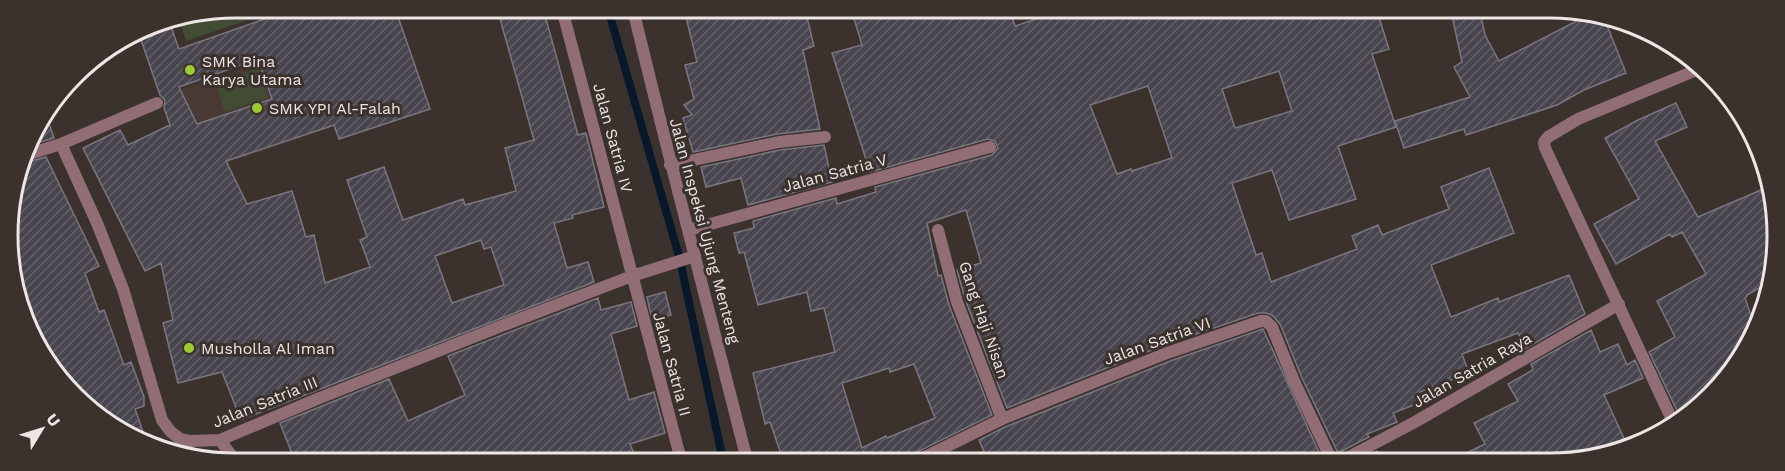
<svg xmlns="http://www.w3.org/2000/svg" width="1785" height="471" viewBox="0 0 1785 471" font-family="'Work Sans',sans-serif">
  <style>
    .built { fill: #493933 }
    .grass { fill: #424c35 }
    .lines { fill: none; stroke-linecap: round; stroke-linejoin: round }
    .stream { stroke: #08182b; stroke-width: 8 }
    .building { fill: url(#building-hatch); stroke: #7a7680; stroke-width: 1.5; fill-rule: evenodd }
    .minor { stroke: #916e76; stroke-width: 12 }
    .tertiary { stroke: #916e76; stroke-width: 12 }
    .poi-dot { fill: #9dca30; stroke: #3b312d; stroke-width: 2 }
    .labels { text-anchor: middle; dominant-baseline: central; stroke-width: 6; stroke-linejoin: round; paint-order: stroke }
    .poi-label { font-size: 16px; fill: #ede6e4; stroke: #3b312d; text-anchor: start }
    .street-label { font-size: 16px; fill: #ede6e4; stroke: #3b312d }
    .rim { fill: none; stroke: #ede6e4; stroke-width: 3 }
  </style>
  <defs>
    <pattern id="building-hatch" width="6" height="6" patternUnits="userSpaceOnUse" patternTransform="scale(1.5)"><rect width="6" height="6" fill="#48454e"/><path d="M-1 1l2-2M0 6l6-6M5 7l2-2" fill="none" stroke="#636067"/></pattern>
  </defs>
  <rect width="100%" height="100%" fill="#3b312d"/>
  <path class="built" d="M 304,47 L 330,128 L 219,166 L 181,89 Z"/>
  <path class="grass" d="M 236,8 L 281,9 L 186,41 L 179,19 Z
    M 258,68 L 268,98 L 225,112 L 215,82 Z"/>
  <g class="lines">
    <path class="stream" d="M 608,9 L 679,256 L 723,460"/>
  </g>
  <path class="building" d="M 296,8 L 395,8 L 430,109 L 339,139 L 334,125 L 226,161 L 247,204 L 292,191 L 306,237 L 314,235 L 325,283 L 370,267 L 360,240 L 367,237 L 347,180 L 384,167 L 403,220 L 463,199 L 465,205 L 516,191 L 505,148 L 534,140 L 497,8 L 543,8 L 578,135 L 586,133 L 604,207 L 572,215 L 573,218 L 554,223 L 567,268 L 588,262 L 594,282 L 241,420 L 222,372 L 178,383 L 163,323 L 173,320 L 161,263 L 145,271 L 83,148 L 120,130 L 128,145 L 170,125 L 164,108 L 165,100 L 160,95 L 138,31 L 149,25 L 169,21 L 179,49 ZM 258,59 L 272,99 L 197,124 L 179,87 ZM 481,240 L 484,249 L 491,247 L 504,285 L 452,303 L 435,256 Z
    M 684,9 L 805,9 L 814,46 L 803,50 L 820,129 L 777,134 L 693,152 L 683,118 L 692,115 L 684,105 L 694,99 L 685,65 L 697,62 Z
    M 851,9 L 1010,10 L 1015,26 L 1063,10 L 1110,10 L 1113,18 L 1136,10 L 1176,10 L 1178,17 L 1200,11 L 1377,11 L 1389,49 L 1372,54 L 1396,127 L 1338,146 L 1356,199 L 1289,220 L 1272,170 L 1232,183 L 1256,255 L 1262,253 L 1271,282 L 1357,249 L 1352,236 L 1378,225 L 1382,235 L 1449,209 L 1441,187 L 1489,168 L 1514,233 L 1431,265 L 1451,317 L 1498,298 L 1499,302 L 1569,275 L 1585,314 L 1525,349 L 1518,333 L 1462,354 L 1469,373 L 1415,394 L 1419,403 L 1393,413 L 1397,422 L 1367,434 L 1369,437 L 1338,453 L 1302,378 L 1280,324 L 1272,315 L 1266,313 L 1258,313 L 1164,345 L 1007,408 L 965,299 L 957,270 L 981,263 L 966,210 L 927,223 L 938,276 L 941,275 L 949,305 L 992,415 L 901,460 L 783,460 L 770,422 L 765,424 L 753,373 L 835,352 L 824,308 L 811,311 L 807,292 L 758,305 L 744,252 L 739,253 L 734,233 L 754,228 L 753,221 L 836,198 L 837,204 L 876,192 L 875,187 L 992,155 L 998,148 L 995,141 L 988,139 L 870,172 L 832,53 L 862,45 ZM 1279,71 L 1292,111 L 1235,128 L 1222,89 ZM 1148,86 L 1172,158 L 1132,171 L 1131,169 L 1117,174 L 1090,105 ZM 914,364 L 935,418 L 887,438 L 886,436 L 862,448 L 842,383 L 889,368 L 890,372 Z
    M 1451,11 L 1480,11 L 1485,35 L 1499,61 L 1594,12 L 1603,15 L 1626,73 L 1584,90 L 1557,105 L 1466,135 L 1464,129 L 1404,148 L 1395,121 L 1470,97 L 1454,67 L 1462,62 Z
    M 1676,103 L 1687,127 L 1655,141 L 1698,217 L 1768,187 L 1773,198 L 1773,280 L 1747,295 L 1747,296 L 1745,298 L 1755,327 L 1747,349 L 1700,407 L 1681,419 L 1649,352 L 1675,337 L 1657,301 L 1706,274 L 1682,232 L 1672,237 L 1670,234 L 1616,264 L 1594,224 L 1639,199 L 1605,138 L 1638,120 Z
    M 46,115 L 54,138 L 28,146 L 31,134 Z
    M 824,145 L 832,182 L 748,205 L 741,178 L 706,187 L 701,167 L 780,150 Z
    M 46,157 L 99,266 L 85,273 L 99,312 L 104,310 L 124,365 L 131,362 L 144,397 L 144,406 L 135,409 L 147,443 L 121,433 L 55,375 L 32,328 L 21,297 L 17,298 L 15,295 L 8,220 L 24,163 Z
    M 665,292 L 671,315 L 652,320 L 647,297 Z
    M 598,298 L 601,310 L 631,302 L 637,326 L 611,334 L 629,400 L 654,392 L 665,433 L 630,444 L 637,460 L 294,459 L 280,423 L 389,379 L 408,421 L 465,395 L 448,356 Z
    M 1263,329 L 1323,461 L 988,461 L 979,440 L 1005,427 L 1170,361 Z
    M 1591,330 L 1600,352 L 1618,344 L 1627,365 L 1635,360 L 1643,378 L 1604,395 L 1628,447 L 1579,462 L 1450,461 L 1485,444 L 1474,423 L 1518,401 L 1508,384 L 1533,370 L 1531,364 Z
    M 1377,451 L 1382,461 L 1358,461 Z"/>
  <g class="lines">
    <path class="minor" d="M 562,9 L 681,460
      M 61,144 L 97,223 L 123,289 L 162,420 L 170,431 L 180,439 L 190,441 L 220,440 L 322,397 L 504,325 L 632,276 L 695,256
      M 26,155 L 61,144 L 157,103
      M 670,165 L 779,142 L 825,137
      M 689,230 L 990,147
      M 938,230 L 957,302 L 1002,419
      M 1674,424 L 1545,148 L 1544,142 L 1548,137 L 1578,119 L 1699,69
      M 220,440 L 234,459
      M 919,460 L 1002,419 L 1167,353 L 1261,321 L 1266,321 L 1272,327 L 1294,381 L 1332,461
      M 1341,461 L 1415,422 L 1619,304"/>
    <path class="tertiary" d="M 633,9 C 669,160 709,310 747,460"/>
  </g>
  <g class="poi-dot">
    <circle cx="190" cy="70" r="6"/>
    <circle cx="257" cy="108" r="6"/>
    <circle cx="189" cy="348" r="6"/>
  </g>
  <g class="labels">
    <g class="poi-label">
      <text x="202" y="61">SMK Bina<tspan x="202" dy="18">Karya Utama</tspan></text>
      <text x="269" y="108">SMK YPI Al-Falah</text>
      <text x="201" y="348">Musholla Al Iman</text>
    </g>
    <g class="street-label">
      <text transform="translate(613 138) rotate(75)">Jalan Satria IV</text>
      <text transform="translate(835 173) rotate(-15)">Jalan Satria V</text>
      <text transform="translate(705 231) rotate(75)">Jalan Inspeksi Ujung Menteng</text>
      <text transform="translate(984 320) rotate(71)">Gang Haji Nisan</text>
      <text transform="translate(1157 341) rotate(-20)">Jalan Satria VI</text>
      <text transform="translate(672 364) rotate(75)">Jalan Satria II</text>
      <text transform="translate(1472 370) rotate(-30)">Jalan Satria Raya</text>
      <text transform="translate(265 402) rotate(-22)">Jalan Satria III</text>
    </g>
  </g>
  <path d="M0 0H1785V471H0ZM235 18H1550A217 217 0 0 1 1767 235V236A217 217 0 0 1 1550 453H235A217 217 0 0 1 18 236V235A217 217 0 0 1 235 18Z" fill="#3b312d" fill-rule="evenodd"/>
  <path class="rim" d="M235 18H1550A217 217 0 0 1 1767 235V236A217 217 0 0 1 1550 453H235A217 217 0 0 1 18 236V235A217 217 0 0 1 235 18Z"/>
  <g transform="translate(42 429) rotate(52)" stroke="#3b312d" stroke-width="4.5" paint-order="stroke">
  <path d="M0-4.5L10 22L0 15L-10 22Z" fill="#ede6e4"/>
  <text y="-9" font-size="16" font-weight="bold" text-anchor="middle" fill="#ede6e4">U</text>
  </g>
</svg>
